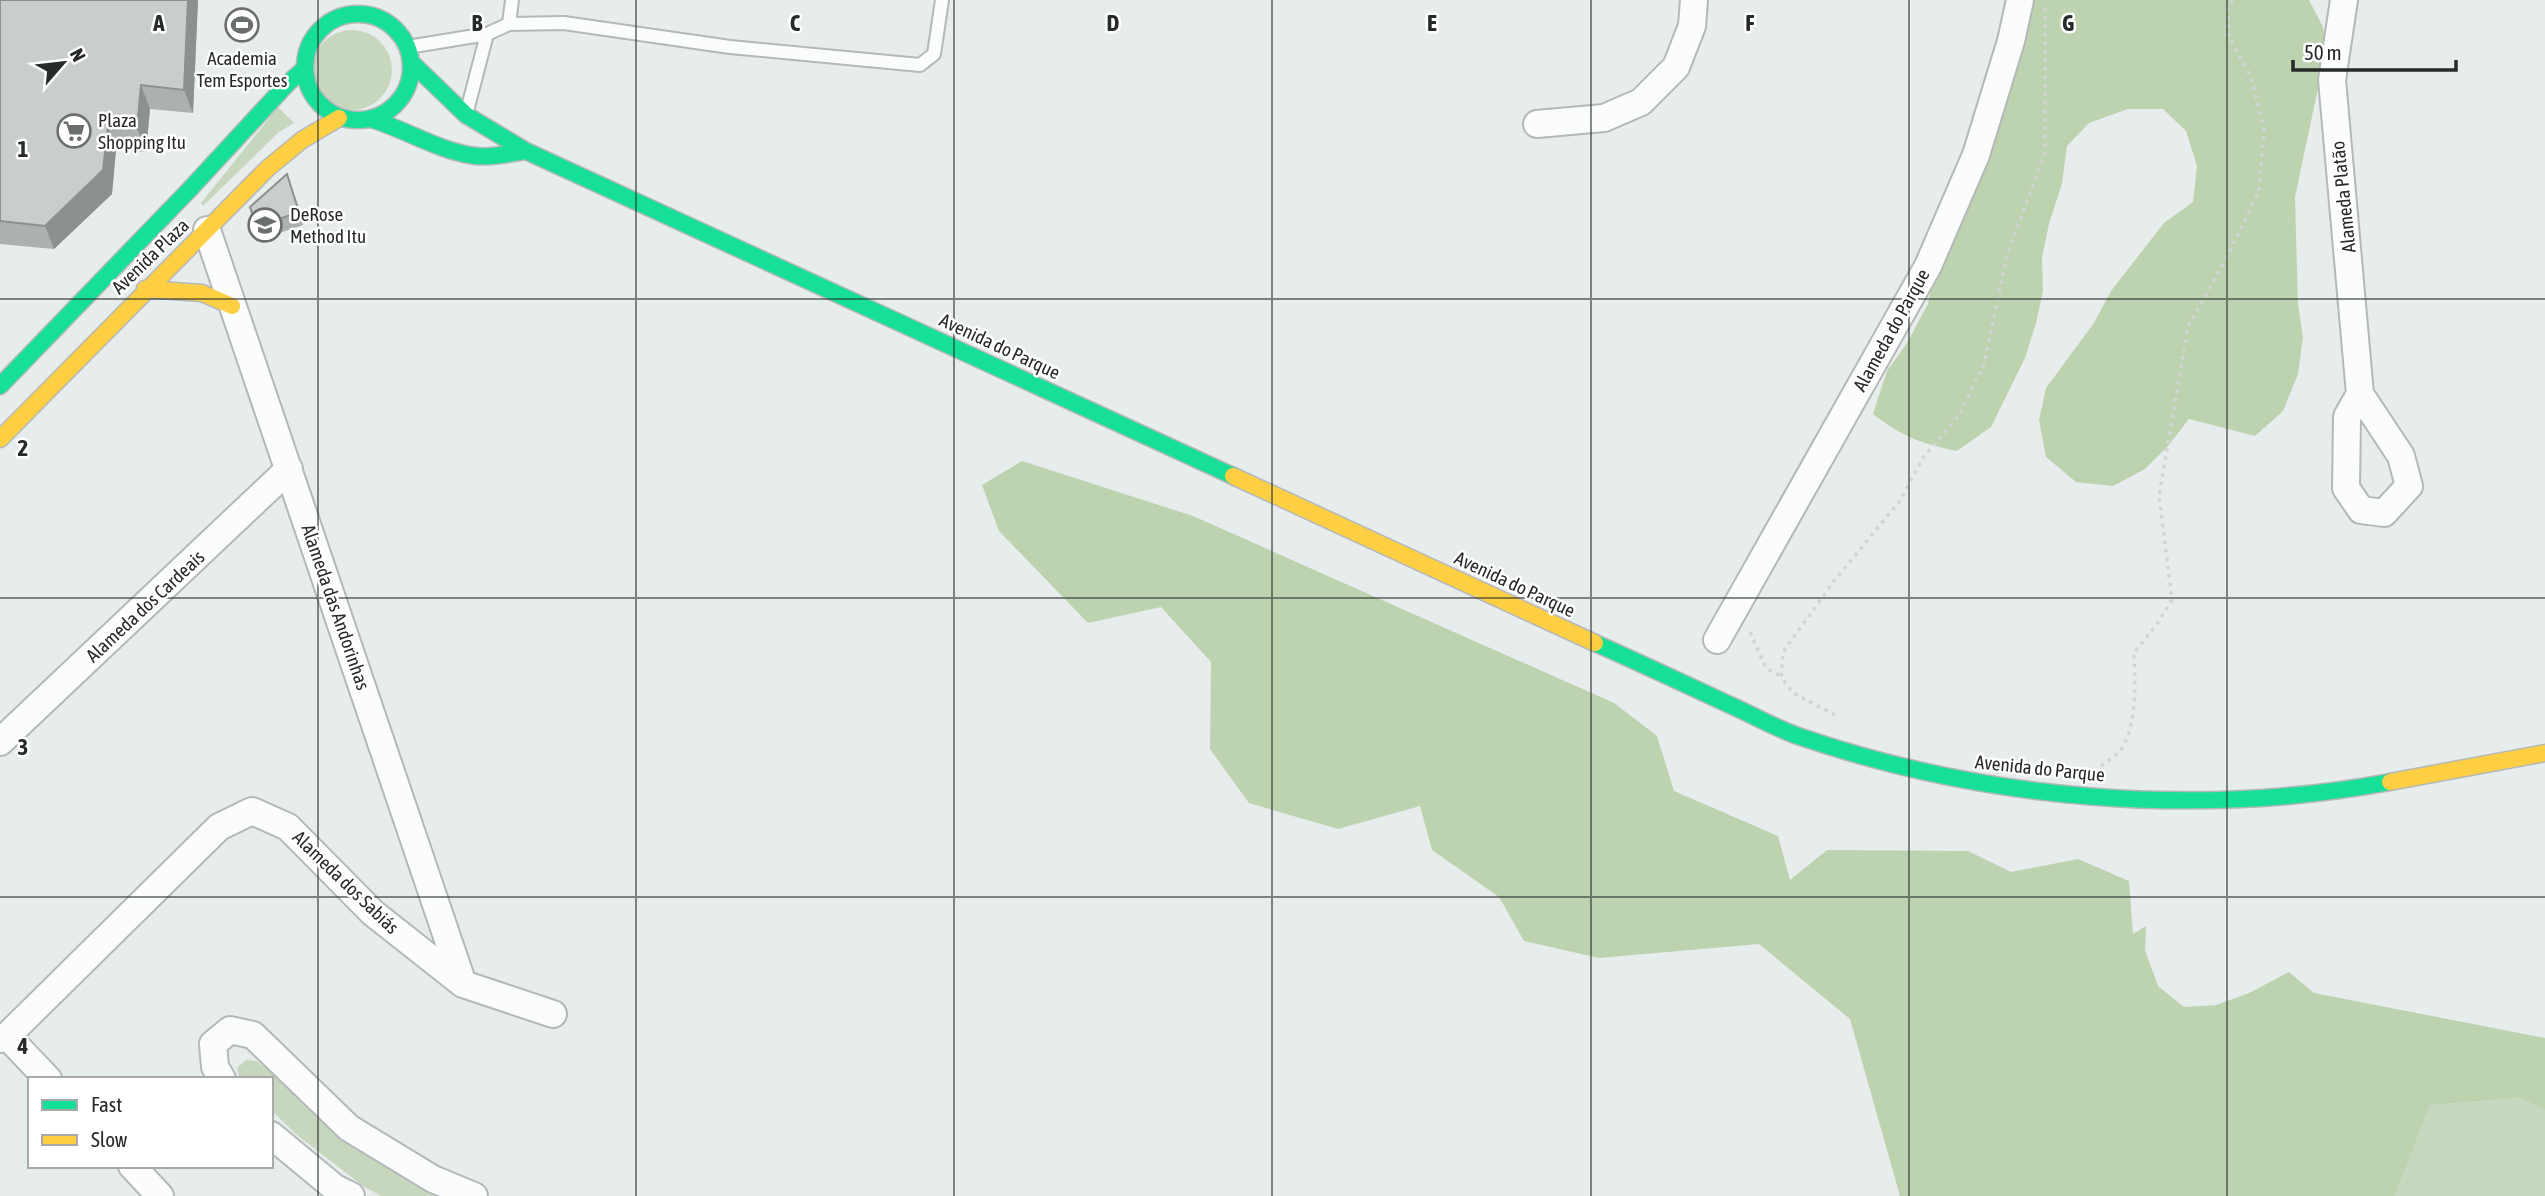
<svg xmlns="http://www.w3.org/2000/svg" width="2545" height="1196" viewBox="0 0 2545 1196" font-family="'Asap Condensed',sans-serif">
  <style>
    .green { fill: #c7d7be }
    .forest { fill: #bdd3b0 }
    .lines { fill: none; stroke-linecap: round; stroke-linejoin: round }
    .lane-casing { stroke: #b4b8b8; stroke-width: 16 }
    .street-casing { stroke: #b4b8b8; stroke-width: 30 }
    .fast-casing { stroke: #b4b8b8; stroke-width: 19 }
    .slow-casing { stroke: #b4b8b8; stroke-width: 19 }
    .path { stroke: #d3d4d4; stroke-width: 3.5; stroke-dasharray: 3.5 5; stroke-linecap: butt }
    .lane { stroke: #fbfcfc; stroke-width: 12 }
    .street { stroke: #fbfcfc; stroke-width: 26 }
    .fast { stroke: #16e098; stroke-width: 16 }
    .slow { stroke: #ffcf43; stroke-width: 16 }
    .wall { fill: #adb0b0 }
    .shaded-wall { fill: #8d9090 }
    .building { fill: #c9cdcd; stroke: #8d9090; stroke-width: 2 }
    .grid { fill: none; stroke: #262a29; stroke-width: 2; stroke-opacity: 0.55 }
    .labels { text-anchor: middle; dominant-baseline: central; stroke-width: 5; stroke-linejoin: round; paint-order: stroke }
    .poi-label { font-size: 19px; fill: #262a29; stroke: #fff; text-anchor: start }
    .street-label { font-size: 19px; fill: #262a29; stroke: #fff }
    .grid-label { font-size: 23px; text-anchor: middle; font-weight: bold; fill: #262a29; stroke: #fff; stroke-width: 5; stroke-linejoin: round; paint-order: stroke }
  </style>
  <rect width="100%" height="100%" fill="#e7ecec"/>
  <path class="green" d="M312 70a40 40 0 1 1 80 0a40 40 0 1 1-80 0Z
    M 278,107 L 294,123 L 279,132 L 203,206 L 201,203 Z
    M 246,1060 L 257,1061 L 354,1142 L 451,1196 L 381,1196 L 363,1186 L 297,1135 L 271,1110 L 271,1079 L 240,1079 L 237,1068 Z
    M 2520,1098 L 2545,1110 L 2545,1196 L 2395,1196 L 2430,1105 Z"/>
  <path class="forest" d="M 2024,0 L 2309,0 L 2323,27 L 2328,59 L 2317,93 L 2295,197 L 2298,305 L 2303,337 L 2298,374 L 2283,411 L 2255,436 L 2189,419 L 2168,446 L 2145,469 L 2113,486 L 2076,482 L 2046,457 L 2039,420 L 2046,388 L 2094,323 L 2111,291 L 2164,223 L 2193,202 L 2197,166 L 2186,131 L 2163,109 L 2128,109 L 2089,123 L 2067,146 L 2062,183 L 2049,224 L 2042,257 L 2043,291 L 2036,323 L 2025,358 L 1991,427 L 1957,451 C 1922,444 1901,436 1873,414 L 1887,371 L 1907,343 L 1928,304 L 1934,271 Z
    M 1022,461 L 1193,516 L 1614,703 L 1657,736 L 1674,791 L 1778,836 L 1790,880 L 1827,850 L 1968,851 L 2011,872 L 2078,859 L 2129,881 L 2133,934 L 2146,926 L 2145,950 L 2158,986 L 2184,1007 L 2216,1005 L 2249,993 L 2289,972 L 2314,993 L 2545,1038 L 2545,1110 L 2520,1098 L 2430,1105 L 2395,1196 L 1900,1196 L 1850,1019 L 1759,944 L 1599,958 L 1524,941 L 1499,897 L 1432,850 L 1420,806 L 1338,829 L 1249,803 L 1210,749 L 1211,662 L 1161,607 L 1088,623 L 999,531 L 982,485 Z"/>
  <g class="lines">
    <defs>
      <path id="lane" d="M 509,24 L 512,0
        M 408,47 L 487,34 L 509,24 L 564,23 L 730,47 L 920,65 L 934,54 L 942,0
        M 467,111 L 487,34"/>
      <path id="street" d="M 2344,0 L 2332,80 L 2360,394 L 2401,456 L 2409,486 L 2384,513 L 2361,510 L 2346,488 L 2347,417 L 2360,394
        M 1537,124 L 1604,118 L 1641,102 L 1676,67 L 1692,26 L 1694,0
        M 207,230 L 463,984
        M 1717,640 L 1928,266 L 1976,155 L 2011,41 L 2020,0
        M 0,742 L 289,469
        M 7,1036 L 48,1079
        M 0,1039 L 7,1036 L 219,827 L 252,811 L 288,827 L 373,913 L 463,984 L 553,1014
        M 222,1079 L 215,1067 L 213,1044 L 230,1030 L 253,1035 L 349,1128 L 433,1179 L 474,1196
        M 271,1135 L 335,1188 L 351,1196
        M 132,1166 L 160,1196"/>
      <path id="fast" d="M305 67a53 53 0 1 1 106 0a53 53 0 1 1-106 0Z
        M 411,62 L 466,115 L 526,151 L 1233,476
        M 371,119 C 407,130 438,151 476,156 C 492,158 510,153 526,151
        M 0,386 L 190,189 L 287,84 L 304,69
        M 1595,643 C 1640,663 1685,684 1730,705 C 1753,715 1775,728 1798,736 C 1984,800 2196,818 2390,782"/>
      <path id="slow" d="M 145,289 L 202,293 L 232,306
        M 0,439 L 268,168 L 302,140 L 339,118
        M 1233,476 L 1595,643
        M 2390,782 L 2545,753"/>
    </defs>
    <use href="#lane" class="lane-casing"/>
    <use href="#street" class="street-casing"/>
    <use href="#fast" class="fast-casing"/>
    <use href="#slow" class="slow-casing"/>
    <path class="path" d="M 1750,632 L 1766,668 L 1780,676
      M 1835,715 L 1793,693 L 1781,677 L 1783,652 L 1834,581 L 1899,502 L 1923,458 L 1958,417 L 1984,364 L 2007,255 L 2045,152 L 2045,7
      M 2101,766 C 2107,762 2114,757 2119,752 C 2138,729 2135,681 2134,653 L 2157,624 L 2172,600 L 2159,496 L 2188,326 L 2225,261 L 2259,191 L 2264,128 L 2251,77 L 2229,37 L 2228,7 L 2233,0"/>
    <use href="#lane" class="lane"/>
    <use href="#street" class="street"/>
    <use href="#fast" class="fast"/>
    <use href="#slow" class="slow"/>
  </g>
  <path class="wall" d="M 0,0 L 198,0 L 193,113 L 150,109 L 146,152 L 116,149 L 112,194 L 54,249 L 0,244 Z
    M 287,174 L 303,225 L 262,239 L 257,227 Z"/>
  <path class="shaded-wall" d="M 188,0 L 198,0 L 193,113 L 184,90 Z
    M 141,85 L 150,109 L 146,152 L 137,128 Z
    M 108,126 L 116,149 L 112,194 L 54,249 L 45,226 Z"/>
  <path class="building" d="M 0,0 L 188,0 L 184,90 L 141,85 L 137,128 L 108,126 L 103,170 L 45,226 L 0,221 Z
    M 287,174 L 299,212 L 257,227 L 250,207 Z"/>
  <path class="grid" d="M 318,0 L 318,1196M 636,0 L 636,1196M 954,0 L 954,1196M 1272,0 L 1272,1196M 1591,0 L 1591,1196M 1909,0 L 1909,1196M 2227,0 L 2227,1196M 0,299 L 2545,299M 0,598 L 2545,598M 0,897 L 2545,897"/>
  <defs>
    <symbol id="stadium-ring" viewBox="-11 -11 22 22"><circle r="9.5" fill="#fff" stroke="#6a6e6d" stroke-width="1.5"/><path d="M0-5a6.5 5 0 1 0 0 10a6.5 5 0 1 0 0-10ZM-3.5-1.8h7v3.6h-7Z" fill="#6a6e6d"/></symbol>
    <symbol id="supermarket-ring" viewBox="-11 -11 22 22"><circle r="9.5" fill="#fff" stroke="#6a6e6d" stroke-width="1.5"/><path d="M-6-5.5h2.5l.6 2H6L4.5 2H-2.5L-4.4-4H-6ZM-1.5 3.2a1.3 1.3 0 1 0 .1 0ZM3 3.2a1.3 1.3 0 1 0 .1 0Z" fill="#6a6e6d"/></symbol>
    <symbol id="university-ring" viewBox="-11 -11 22 22"><circle r="9.5" fill="#fff" stroke="#6a6e6d" stroke-width="1.5"/><path d="M0-5L7-2L0 1L-7-2ZM-4 1L0 2.5L4 1V4Q0 6-4 4Z" fill="#6a6e6d"/></symbol>
  </defs>
  <g fill-rule="evenodd">
    <use href="#stadium-ring" x="223" y="6" width="38" height="38"/>
    <use href="#supermarket-ring" x="55" y="112" width="38" height="38"/>
    <use href="#university-ring" x="246" y="206" width="38" height="38"/>
  </g>
  <g class="labels">
    <g class="poi-label">
      <text x="242" y="58" text-anchor="middle">Academia<tspan x="242" dy="22">Tem Esportes</tspan></text>
      <text x="98" y="120">Plaza<tspan x="98" dy="22">Shopping Itu</tspan></text>
      <text x="290" y="214">DeRose<tspan x="290" dy="22">Method Itu</tspan></text>
    </g>
    <g class="street-label">
      <text transform="translate(2343 197) rotate(-96)">Alameda Platão</text>
      <text transform="translate(150 256) rotate(-44)">Avenida Plaza</text>
      <text transform="translate(1891 330) rotate(-61)">Alameda do Parque</text>
      <text transform="translate(1000 346) rotate(25)">Avenida do Parque</text>
      <text transform="translate(1515 584) rotate(25)">Avenida do Parque</text>
      <text transform="translate(145 606) rotate(-43)">Alameda dos Cardeais</text>
      <text transform="translate(336 607) rotate(71)">Alameda das Andorinhas</text>
      <text transform="translate(2040 768) rotate(6)">Avenida do Parque</text>
      <text transform="translate(346 882) rotate(44)">Alameda dos Sabiás</text>
    </g>
  </g>
  <g class="grid-label">
    <text x="159" y="31">A</text>
    <text x="477" y="31">B</text>
    <text x="795" y="31">C</text>
    <text x="1113" y="31">D</text>
    <text x="1432" y="31">E</text>
    <text x="1750" y="31">F</text>
    <text x="2068" y="31">G</text>
    <text x="23" y="157">1</text>
    <text x="23" y="456">2</text>
    <text x="23" y="755">3</text>
    <text x="23" y="1054">4</text>
  </g>
  <rect x="28" y="1077" width="245" height="91" fill="#ffffff" stroke="#a8aaa9" stroke-width="2"/>
  <rect x="42" y="1100" width="35" height="10" fill="#16e098" stroke="#a8aaa9" stroke-width="2"/>
  <text x="91" y="1112" font-size="21" fill="#262a29">Fast</text>
  <rect x="42" y="1135" width="35" height="10" fill="#ffcf43" stroke="#a8aaa9" stroke-width="2"/>
  <text x="91" y="1147" font-size="21" fill="#262a29">Slow</text>
  <g transform="translate(63 63) rotate(62)" stroke="#ffffff" stroke-width="5" paint-order="stroke">
  <path d="M0-5L12 26L0 18L-12 26Z" fill="#262a29"/>
  <text y="-10" font-size="19" font-weight="bold" text-anchor="middle" fill="#262a29">N</text>
  </g>
  <path d="M2293 60v10h163v-10" fill="none" stroke="#262a29" stroke-width="3.5"/>
  <text x="2304" y="60" font-size="21" fill="#262a29" stroke="#ffffff" stroke-width="5" paint-order="stroke">50 m</text>
</svg>
